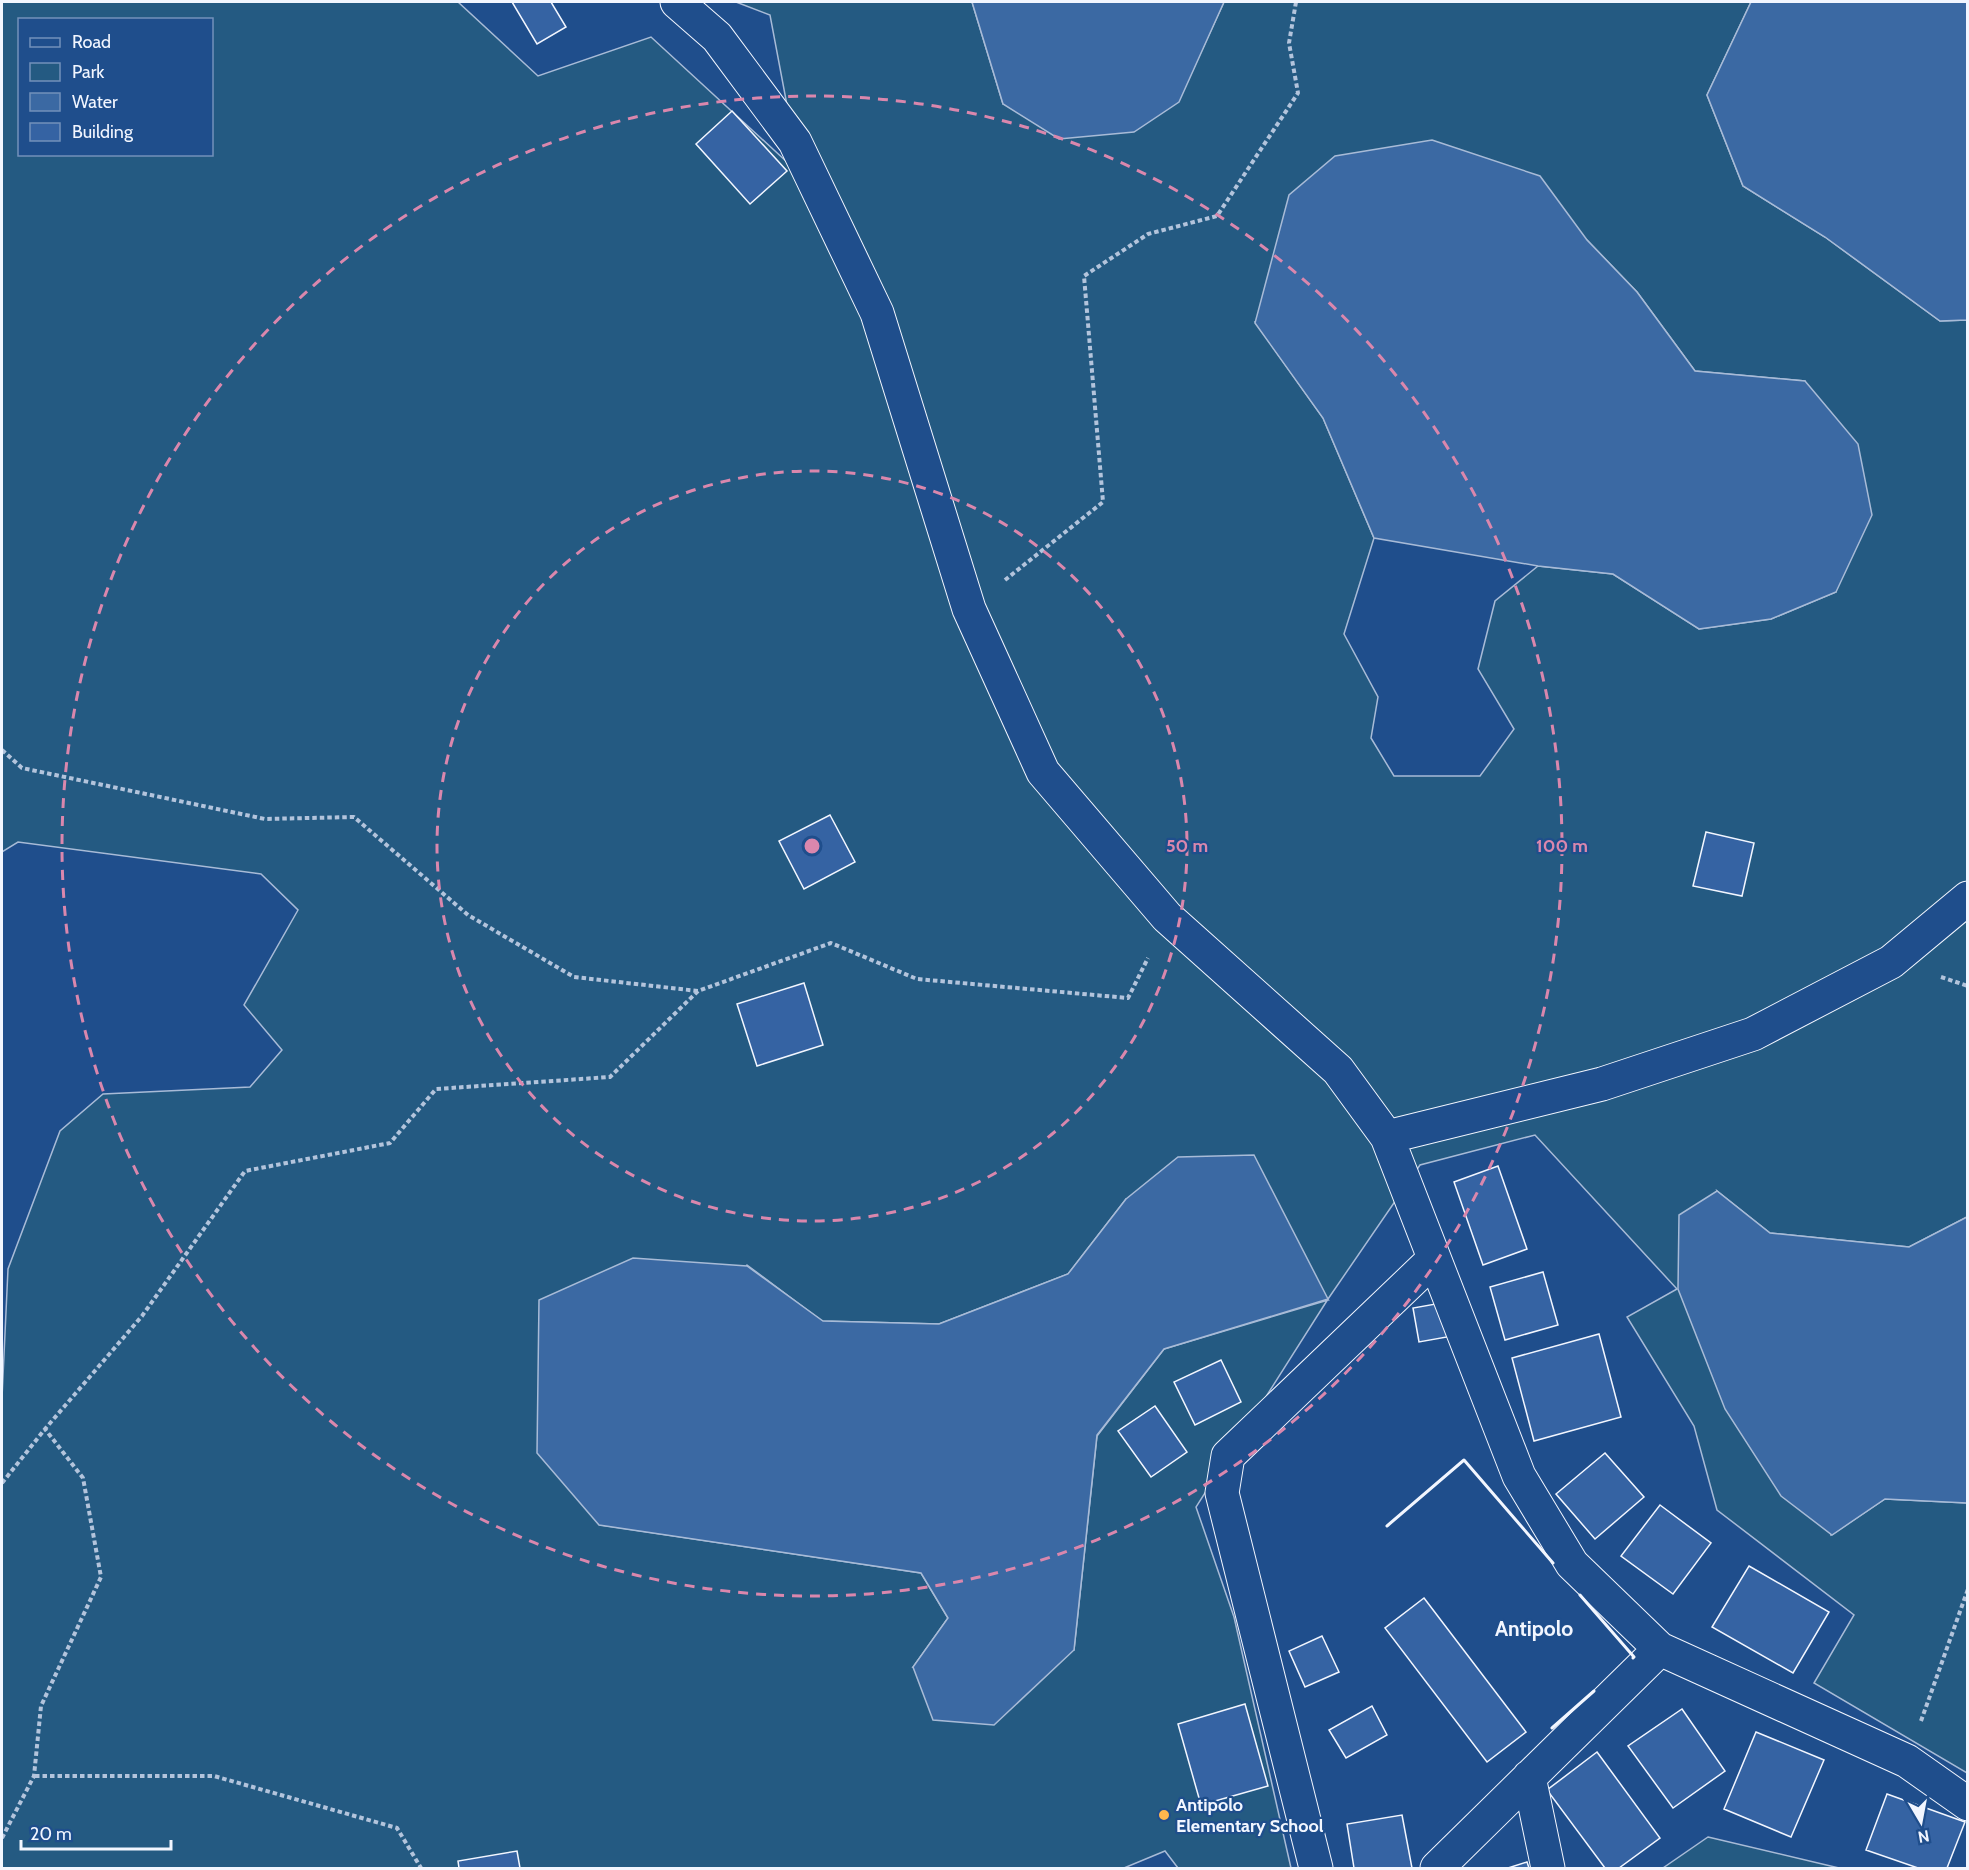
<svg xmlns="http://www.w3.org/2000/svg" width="1969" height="1870" viewBox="0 0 1969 1870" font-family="Cabin,sans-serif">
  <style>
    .green { fill: #245a82; stroke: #a8bbd7; stroke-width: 1.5; fill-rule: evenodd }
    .water { fill: #3b69a3; stroke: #a8bbd7; stroke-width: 1.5 }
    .building { fill: #3563a3; stroke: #f2f6ff; stroke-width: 1.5 }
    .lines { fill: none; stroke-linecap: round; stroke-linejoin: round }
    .minor-casing { stroke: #f2f6ff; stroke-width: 35 }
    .path { stroke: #b3c4dc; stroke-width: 4; stroke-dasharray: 4.5 3; stroke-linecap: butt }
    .minor { stroke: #1f4e8c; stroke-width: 33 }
    .wall { stroke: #f2f6ff; stroke-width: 3 }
    .ring { fill: none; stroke: #da87ad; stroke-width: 3; stroke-dasharray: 10 8 }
    .poi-dot { fill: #ffb74d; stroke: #1f4e8c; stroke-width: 2 }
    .labels { text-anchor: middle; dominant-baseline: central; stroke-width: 4.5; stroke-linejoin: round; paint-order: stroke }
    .poi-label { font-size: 18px; font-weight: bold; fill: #f2f6ff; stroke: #1f4e8c; text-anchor: start }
    .quarter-label { font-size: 21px; font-weight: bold; fill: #f2f6ff; stroke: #1f4e8c }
    .centre { fill: #da87ad; stroke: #1f4e8c; stroke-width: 3 }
    .ring-label { font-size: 18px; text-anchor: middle; font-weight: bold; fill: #da87ad; stroke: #1f4e8c; stroke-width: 4.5; stroke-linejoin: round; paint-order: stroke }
  </style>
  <rect width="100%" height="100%" fill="#1f4e8c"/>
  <path class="green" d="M 2,2 L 458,2 L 538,76 L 651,37 L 800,174 L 770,15 L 736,2 L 972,2 L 1003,104 L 1178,102 L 1224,2 L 1751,2 L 1707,95 L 1743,186 L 1825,237 L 1940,321 L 1967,320 L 1967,1217 L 1909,1247 L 1770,1233 L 1717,1191 L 1831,1535 L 1885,1499 L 1967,1503 L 1967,1773 L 1814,1683 L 1854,1615 L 1717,1510 L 1694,1426 L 1627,1317 L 1677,1289 L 1535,1135 L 1420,1165 L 1328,1299 L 1196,1507 L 1234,1617 L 1291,1868 L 1178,1868 L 1165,1851 L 1124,1868 L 2,1868 L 2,1398 L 8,1269 L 60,1131 L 103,1094 L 250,1087 L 282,1050 L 244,1005 L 298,910 L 261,874 L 18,842 L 2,852 ZM 20,20 L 212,20 L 212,154 L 20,154 ZM 1587,240 L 1637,292 L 1695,371 L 1805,381 L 1836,592 L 1771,619 L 1699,629 L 1613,574 L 1538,566 L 1495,601 L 1478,669 L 1514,729 L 1480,776 L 1394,776 L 1371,738 L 1378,697 L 1344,634 L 1374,538 L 1323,418 L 1255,322 ZM 1126,1199 L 1328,1300 L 1164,1349 L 1097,1436 L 1074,1650 L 913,1667 L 948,1618 L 921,1573 L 600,1525 L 747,1265 L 822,1321 L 939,1324 L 1068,1274 Z
    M 1708,1837 L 1839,1868 L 1663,1868 Z"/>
  <path class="water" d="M 972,2 L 1224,2 L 1179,102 L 1134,132 L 1059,139 L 1003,104 Z
    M 1751,2 L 1967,2 L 1967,320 L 1940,321 L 1825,237 L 1743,186 L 1707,95 Z
    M 1432,140 L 1540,176 L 1587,240 L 1637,292 L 1695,371 L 1805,381 L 1858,444 L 1872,515 L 1836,592 L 1771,619 L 1699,629 L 1613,574 L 1538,566 L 1374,538 L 1323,418 L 1255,323 L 1289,195 L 1335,156 Z
    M 1254,1155 L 1328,1299 L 1164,1349 L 1097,1435 L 1074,1650 L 994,1725 L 933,1720 L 913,1667 L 948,1618 L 921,1573 L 599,1525 L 537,1453 L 539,1300 L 633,1258 L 747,1266 L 823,1321 L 939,1324 L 1068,1274 L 1126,1199 L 1178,1157 Z
    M 1717,1191 L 1770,1233 L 1909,1247 L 1967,1217 L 1967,1503 L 1885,1499 L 1832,1535 L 1781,1496 L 1725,1409 L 1678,1289 L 1679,1215 Z"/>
  <path class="building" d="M 512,2 L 551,2 L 566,27 L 537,44 Z
    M 732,111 L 787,171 L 750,204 L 696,144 Z
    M 830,815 L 855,862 L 804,889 L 779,841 Z
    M 1706,832 L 1754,843 L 1742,896 L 1693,886 Z
    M 804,983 L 823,1045 L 757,1066 L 737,1004 Z
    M 1498,1166 L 1527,1249 L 1483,1265 L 1454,1182 Z
    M 1543,1272 L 1558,1325 L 1505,1340 L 1490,1287 Z
    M 1441,1303 L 1447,1337 L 1419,1342 L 1413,1308 Z
    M 1599,1334 L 1621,1417 L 1534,1441 L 1512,1358 Z
    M 1221,1360 L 1241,1402 L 1195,1425 L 1174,1382 Z
    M 1155,1406 L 1187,1452 L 1151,1477 L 1118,1431 Z
    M 1605,1453 L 1644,1497 L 1595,1539 L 1556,1494 Z
    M 1660,1505 L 1711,1543 L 1673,1594 L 1621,1556 Z
    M 1749,1566 L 1829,1612 L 1793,1673 L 1712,1627 Z
    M 1424,1598 L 1526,1732 L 1487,1762 L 1385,1628 Z
    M 1322,1636 L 1339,1672 L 1305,1687 L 1289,1651 Z
    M 1245,1704 L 1268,1786 L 1201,1805 L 1178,1724 Z
    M 1372,1706 L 1387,1735 L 1346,1758 L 1329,1730 Z
    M 1682,1709 L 1725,1771 L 1673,1808 L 1628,1746 Z
    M 1756,1732 L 1824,1760 L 1791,1837 L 1724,1809 Z
    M 1597,1752 L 1660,1838 L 1619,1868 L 1605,1868 L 1547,1790 Z
    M 1887,1794 L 1965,1822 L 1947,1868 L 1918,1868 L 1866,1850 Z
    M 1402,1815 L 1412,1868 L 1354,1868 L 1347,1824 Z
    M 517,1851 L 520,1868 L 459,1868 L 458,1861 Z
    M 1527,1862 L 1529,1868 L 1508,1868 Z"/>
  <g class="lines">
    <defs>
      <path id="minor" d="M 677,2 L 717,37 L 795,142 L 877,313 L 969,609 L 1043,772 L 1167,917 L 1338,1070 L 1387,1137 L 1519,1476 L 1572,1564 L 1660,1649 L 1907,1761 L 1968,1804
        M 1387,1137 L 1602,1084 L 1753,1034 L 1891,962 L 1968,898
        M 1529,1777 L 1548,1868
        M 1316,1868 L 1222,1493 L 1228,1456 L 1434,1259
        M 1437,1868 L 1660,1649"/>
    </defs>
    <use href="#minor" class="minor-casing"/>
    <path class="path" d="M 1005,580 L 1103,502 L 1084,276 L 1148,234 L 1217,216 L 1298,93 L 1289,43 L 1296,2
      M 2,750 L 22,768 L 265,819 L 354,817 L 468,915 L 574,977 L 698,991
      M 1941,977 L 1968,986
      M 2,1483 L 45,1429 L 142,1316 L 245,1171 L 390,1143 L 436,1089 L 610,1077 L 698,991 L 831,943 L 917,979 L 1128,998 L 1148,958
      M 1921,1721 L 1968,1589
      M 35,1776 L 214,1776 L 397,1828 L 421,1868
      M 2,1838 L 34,1776 L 41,1706 L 101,1577 L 83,1478 L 45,1429"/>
    <use href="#minor" class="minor"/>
    <path class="wall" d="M 1387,1526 L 1464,1460 L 1553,1563
      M 1580,1595 L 1634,1657 L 1633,1658
      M 1552,1728 L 1594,1691"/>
  </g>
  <g class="ring">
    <circle cx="812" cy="846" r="375"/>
    <circle cx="812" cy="846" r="750"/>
  </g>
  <circle class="poi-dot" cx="1164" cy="1815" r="6"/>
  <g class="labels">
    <g class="poi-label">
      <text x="1176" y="1805">Antipolo<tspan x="1176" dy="21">Elementary School</tspan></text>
    </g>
    <g class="quarter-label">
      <text x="1534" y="1628">Antipolo</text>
    </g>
  </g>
  <circle cx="812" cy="846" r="9" class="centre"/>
  <g class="ring-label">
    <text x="1187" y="852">50 m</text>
    <text x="1562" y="852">100 m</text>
  </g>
  <rect width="1969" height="1870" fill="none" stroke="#f2f6ff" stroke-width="6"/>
  <rect x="18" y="18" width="195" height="138" fill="#1f4e8c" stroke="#7391ba" stroke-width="1.5"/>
  <rect x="30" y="38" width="30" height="9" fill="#1f4e8c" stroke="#7391ba" stroke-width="1.5"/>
  <text x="72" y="48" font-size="18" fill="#f2f6ff">Road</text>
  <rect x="30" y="63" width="30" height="18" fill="#245a82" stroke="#7391ba" stroke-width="1.5"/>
  <text x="72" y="78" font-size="18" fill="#f2f6ff">Park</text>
  <rect x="30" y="93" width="30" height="18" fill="#3b69a3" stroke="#7391ba" stroke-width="1.5"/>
  <text x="72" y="108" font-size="18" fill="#f2f6ff">Water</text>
  <rect x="30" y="123" width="30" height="18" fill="#3563a3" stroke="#7391ba" stroke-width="1.5"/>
  <text x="72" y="138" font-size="18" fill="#f2f6ff">Building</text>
  <g transform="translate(1921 1822) rotate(170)" stroke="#1f4e8c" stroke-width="4.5" paint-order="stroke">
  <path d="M0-4.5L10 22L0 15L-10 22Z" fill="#f2f6ff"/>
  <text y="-9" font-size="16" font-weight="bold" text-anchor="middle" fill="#f2f6ff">N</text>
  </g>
  <path d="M21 1840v9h150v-9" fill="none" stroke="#f2f6ff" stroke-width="3"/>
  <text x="30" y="1840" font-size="18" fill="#f2f6ff" stroke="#1f4e8c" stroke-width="4.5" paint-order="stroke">20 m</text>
</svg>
